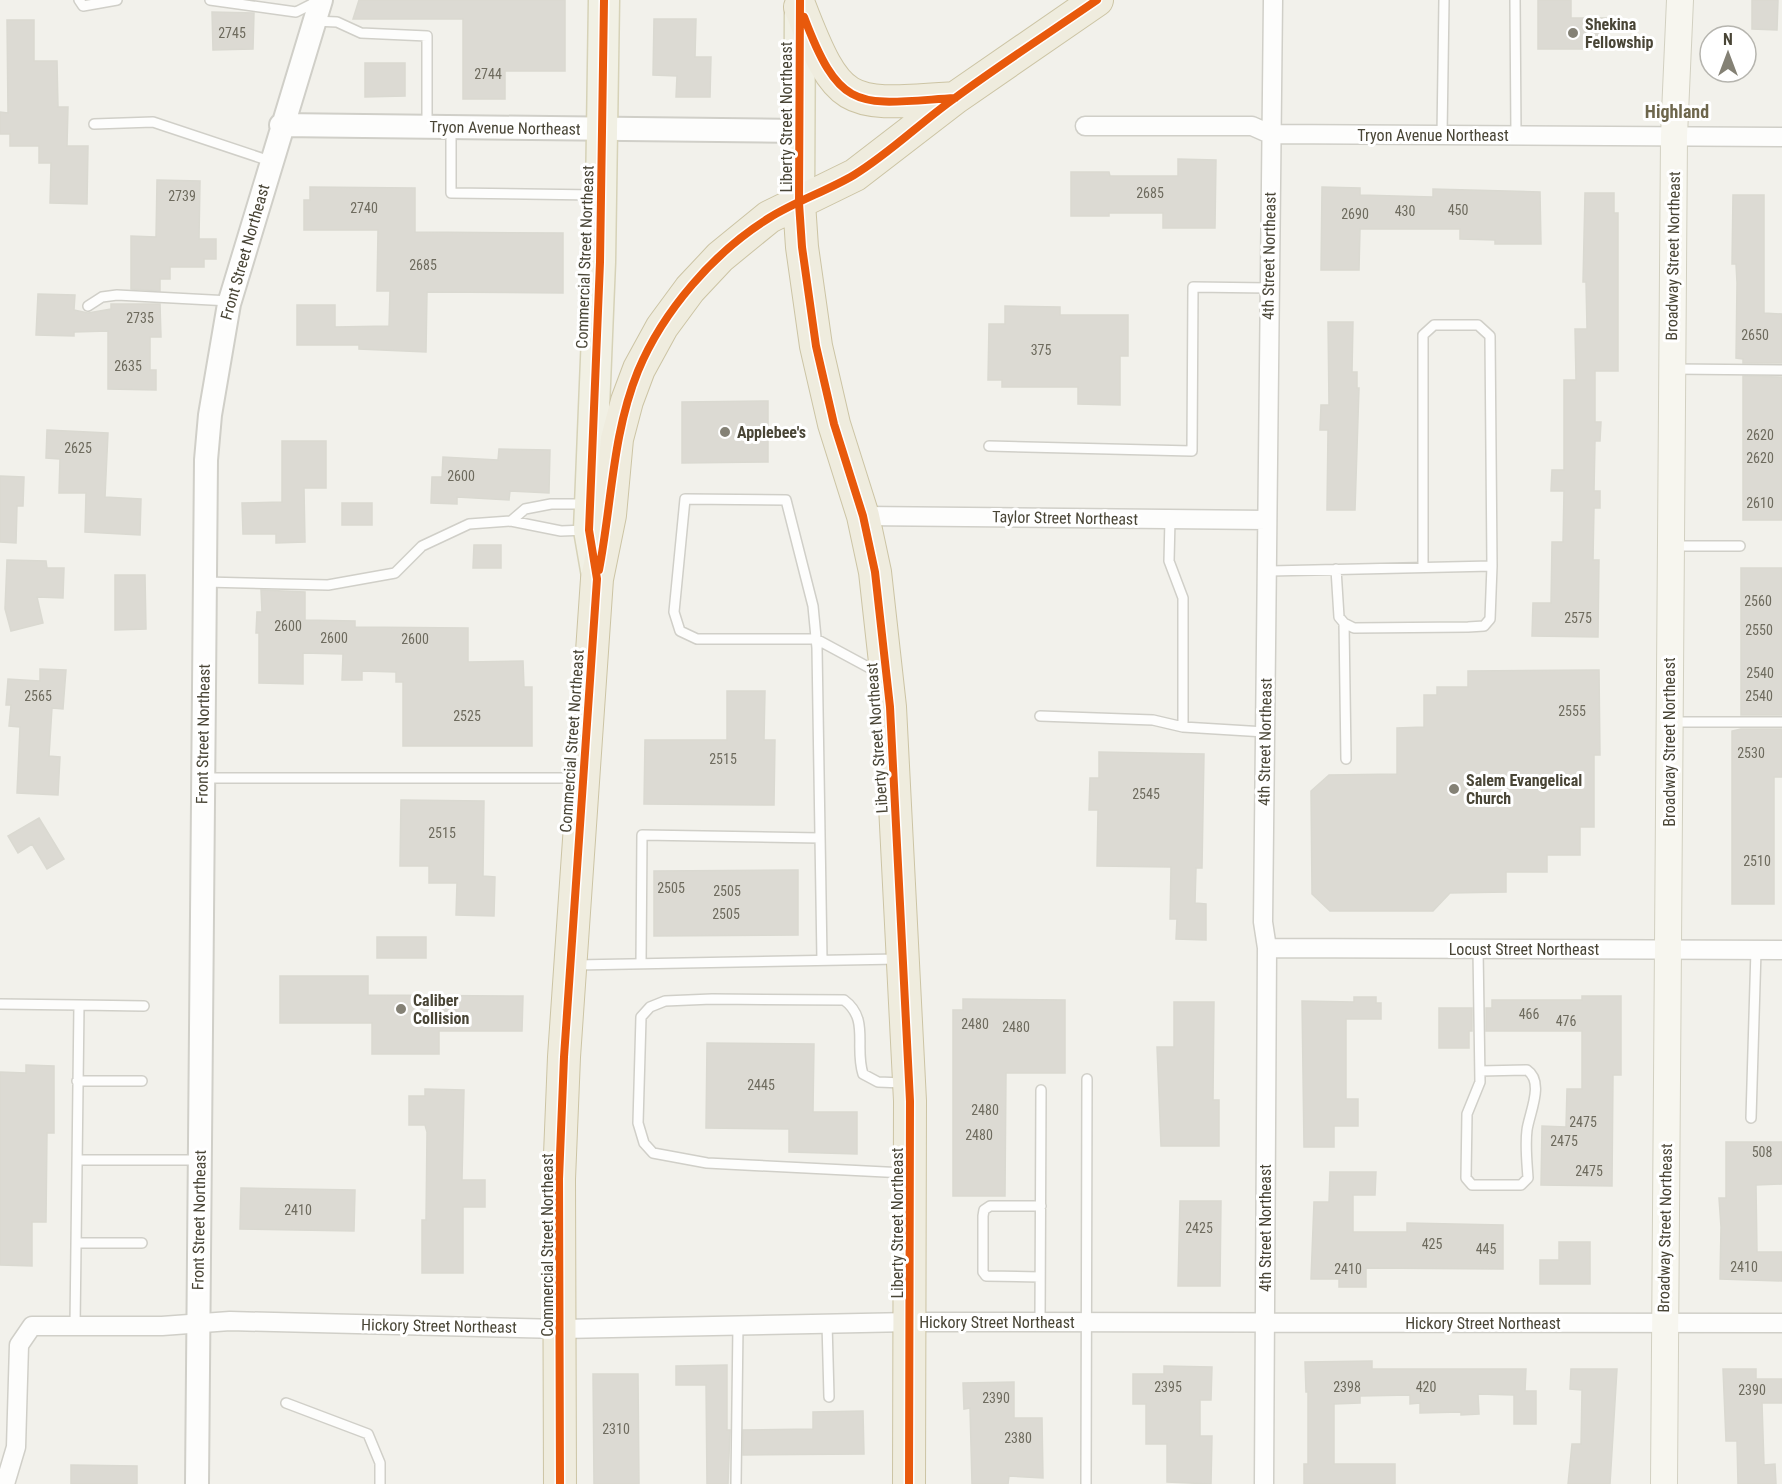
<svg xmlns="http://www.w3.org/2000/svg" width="1782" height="1484" viewBox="0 0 1782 1484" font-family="'Roboto Condensed',sans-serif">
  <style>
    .building { fill: #dcdad3; stroke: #dad9d1; stroke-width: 1.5 }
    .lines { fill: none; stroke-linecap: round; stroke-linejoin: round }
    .service-casing { stroke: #d0cfc8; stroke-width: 12 }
    .minor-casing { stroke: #d0cfc8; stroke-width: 21 }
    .tertiary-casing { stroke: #d0cfc8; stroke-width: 26 }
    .secondary-casing { stroke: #d2d0c1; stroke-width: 28 }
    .primary-casing { stroke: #d6d2b7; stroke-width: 33 }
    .trunk-casing { stroke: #ccc4a4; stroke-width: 34 }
    .service { stroke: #fdfdfc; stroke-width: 9 }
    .minor { stroke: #fdfdfc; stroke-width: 18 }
    .tertiary { stroke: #fdfdfc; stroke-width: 22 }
    .secondary { stroke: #f7f6ef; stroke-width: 26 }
    .primary { stroke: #f1f0e4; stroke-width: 30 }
    .trunk { stroke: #efecde; stroke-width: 32 }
    .cycleway-casing { stroke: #fff; stroke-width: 11 }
    .cycleway { stroke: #e8590c; stroke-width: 8 }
    .poi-dot { fill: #848175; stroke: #fff; stroke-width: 2 }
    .labels { text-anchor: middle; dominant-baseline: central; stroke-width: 6; stroke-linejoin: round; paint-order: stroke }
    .number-label { font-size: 14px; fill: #6e6b5e }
    .poi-label { font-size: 16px; font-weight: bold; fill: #494536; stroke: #fff; text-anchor: start }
    .street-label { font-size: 16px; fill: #494536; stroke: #fff }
    .neighbourhood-label { font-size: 18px; font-weight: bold; fill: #6d664c; stroke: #fff }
  </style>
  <rect width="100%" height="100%" fill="#f2f1eb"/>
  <path class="building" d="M 359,0 L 565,0 L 565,71 L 505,71 L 505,99 L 463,99 L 463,19 L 353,19 Z
    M 1538,0 L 1571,0 L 1571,18 L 1608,18 L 1608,49 L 1538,49 Z
    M 1752,0 L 1778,0 L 1777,30 L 1752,29 Z
    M 212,12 L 254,13 L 253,49 L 213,50 Z
    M 654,19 L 696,19 L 695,57 L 711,57 L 710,97 L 676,97 L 677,76 L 653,75 Z
    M 7,20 L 34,20 L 34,61 L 57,61 L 58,107 L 68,107 L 67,146 L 88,146 L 87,204 L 50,203 L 51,163 L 39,163 L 39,146 L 10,146 L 10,134 L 0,134 L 0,112 L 8,113 Z
    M 365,63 L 405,63 L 405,96 L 365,97 Z
    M 1178,159 L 1216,160 L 1215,228 L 1163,228 L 1163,213 L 1109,213 L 1109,216 L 1071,216 L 1071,172 L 1109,172 L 1110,176 L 1178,176 Z
    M 157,180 L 200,181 L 199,239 L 216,239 L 216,259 L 204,259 L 204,267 L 170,267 L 170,279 L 160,279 L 160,291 L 131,289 L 131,236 L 156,237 Z
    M 310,187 L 415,188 L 415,232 L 563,233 L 563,293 L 427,292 L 426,352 L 359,349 L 359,345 L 297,345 L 297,305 L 335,305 L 335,327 L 389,326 L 390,291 L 377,291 L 378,230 L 304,230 L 304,200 L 310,200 Z
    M 1322,187 L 1360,188 L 1360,195 L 1433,197 L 1433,189 L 1540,192 L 1541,244 L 1495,244 L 1495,240 L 1460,239 L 1460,229 L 1360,229 L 1359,270 L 1321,270 Z
    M 1585,193 L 1614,193 L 1614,213 L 1618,213 L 1618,371 L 1595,371 L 1595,422 L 1601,422 L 1600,441 L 1595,441 L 1594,491 L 1600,491 L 1600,508 L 1594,508 L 1593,560 L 1599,560 L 1598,637 L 1532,636 L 1533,603 L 1551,603 L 1552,542 L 1563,542 L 1564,491 L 1551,491 L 1552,470 L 1564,470 L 1564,380 L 1576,380 L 1575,329 L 1587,329 L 1586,282 L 1583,282 Z
    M 1733,195 L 1764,195 L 1764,313 L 1782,314 L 1782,363 L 1743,363 L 1743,359 L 1736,358 L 1737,283 L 1736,264 L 1732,264 Z
    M 38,294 L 75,295 L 74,310 L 88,313 L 111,309 L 111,304 L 160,304 L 161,337 L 150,337 L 150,370 L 156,370 L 156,390 L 108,389 L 108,331 L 74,332 L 74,336 L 36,335 Z
    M 1005,306 L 1060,307 L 1060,315 L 1128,315 L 1128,356 L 1120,356 L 1120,405 L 1078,404 L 1078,387 L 1002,387 L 1002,380 L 988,380 L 989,324 L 1005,324 Z
    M 1328,322 L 1353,322 L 1352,372 L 1357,372 L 1357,388 L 1359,388 L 1355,510 L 1327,510 L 1328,430 L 1320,430 L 1321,405 L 1329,405 Z
    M 1743,376 L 1782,377 L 1782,520 L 1743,520 Z
    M 768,401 L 768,462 L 682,463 L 682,402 Z
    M 47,430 L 108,433 L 105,497 L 141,499 L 140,535 L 85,532 L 86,493 L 59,493 L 60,459 L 46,458 Z
    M 282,441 L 326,441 L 326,488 L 304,488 L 305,542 L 276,543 L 276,534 L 243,534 L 242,503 L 282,502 Z
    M 499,449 L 550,450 L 549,493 L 510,491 L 509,500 L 457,497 L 457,504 L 431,503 L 432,477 L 442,477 L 443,457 L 498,460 Z
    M 0,476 L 24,477 L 23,506 L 17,506 L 16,543 L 0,542 Z
    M 342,503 L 372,503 L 372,525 L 342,525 Z
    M 474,545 L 501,545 L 501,568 L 473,568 Z
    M 7,560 L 46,561 L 47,568 L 64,568 L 63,598 L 37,597 L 43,623 L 11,631 L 5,609 Z
    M 1741,568 L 1782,568 L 1782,715 L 1741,715 Z
    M 115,575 L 145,575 L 146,629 L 115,630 Z
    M 261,590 L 305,592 L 305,620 L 355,621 L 355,627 L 468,628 L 468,662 L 523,661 L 524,687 L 532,687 L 532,746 L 403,746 L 403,682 L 396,682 L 396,672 L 362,671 L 362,680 L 342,680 L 343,654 L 303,653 L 303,684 L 259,683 L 259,633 L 256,633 L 257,612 L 262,612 Z
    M 40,669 L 66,670 L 63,709 L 52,708 L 49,756 L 60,757 L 58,795 L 17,793 L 20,727 L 9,726 L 11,705 L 6,705 L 8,679 L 40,681 Z
    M 1599,670 L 1600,755 L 1594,755 L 1594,827 L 1580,827 L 1580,855 L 1547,855 L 1547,872 L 1506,872 L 1506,892 L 1450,893 L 1433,911 L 1330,911 L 1312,894 L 1311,791 L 1329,775 L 1397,774 L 1397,728 L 1424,727 L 1424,695 L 1437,695 L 1437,687 L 1468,687 L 1468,671 Z
    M 727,691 L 765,691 L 764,740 L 775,740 L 774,805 L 644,804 L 645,740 L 727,740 Z
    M 1741,729 L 1782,729 L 1782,777 L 1774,777 L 1774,904 L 1732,904 L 1732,731 Z
    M 1099,752 L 1204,754 L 1202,868 L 1196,868 L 1195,903 L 1206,904 L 1206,940 L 1176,939 L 1177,919 L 1170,919 L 1171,867 L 1097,866 L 1098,810 L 1089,810 L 1090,778 L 1099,778 Z
    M 401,800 L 484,801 L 483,876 L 495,877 L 494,916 L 456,915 L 457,883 L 429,883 L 429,866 L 400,866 Z
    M 39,818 L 64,859 L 47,869 L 32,844 L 18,853 L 8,836 Z
    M 798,870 L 798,935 L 654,936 L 654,871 Z
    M 377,937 L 426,937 L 426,958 L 377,958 Z
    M 280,976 L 368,976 L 368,995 L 523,996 L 522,1031 L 439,1031 L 439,1054 L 372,1054 L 372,1023 L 280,1023 Z
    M 1582,996 L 1621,996 L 1621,1075 L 1613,1075 L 1612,1186 L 1541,1185 L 1542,1126 L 1566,1127 L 1567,1089 L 1582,1089 L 1582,1031 L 1486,1031 L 1486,1008 L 1492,1008 L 1492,1000 L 1582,1000 Z
    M 1354,997 L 1376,997 L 1376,1003 L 1381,1003 L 1381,1019 L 1346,1019 L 1346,1099 L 1358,1099 L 1358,1126 L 1334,1126 L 1334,1147 L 1304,1147 L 1302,1001 L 1354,1002 Z
    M 963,999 L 1065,1000 L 1065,1073 L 1006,1073 L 1005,1196 L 953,1196 L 953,1010 L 963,1010 Z
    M 1174,1002 L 1214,1002 L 1213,1100 L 1219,1100 L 1219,1146 L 1161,1146 L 1157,1047 L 1174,1047 Z
    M 1439,1008 L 1472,1008 L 1472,1031 L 1469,1031 L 1469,1048 L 1439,1048 Z
    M 707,1043 L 814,1044 L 813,1112 L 857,1112 L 857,1154 L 789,1152 L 789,1129 L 706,1128 Z
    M 26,1065 L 54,1066 L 54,1133 L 47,1133 L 46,1222 L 32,1222 L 32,1266 L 0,1265 L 0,1072 L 26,1073 Z
    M 425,1089 L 464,1090 L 462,1180 L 485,1180 L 485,1207 L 463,1207 L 463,1273 L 422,1273 L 422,1220 L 426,1220 L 427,1132 L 425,1125 L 409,1125 L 409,1096 L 425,1096 Z
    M 1726,1142 L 1782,1142 L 1782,1184 L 1756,1185 L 1757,1252 L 1782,1252 L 1782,1281 L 1720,1279 L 1721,1227 L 1719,1198 L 1726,1198 Z
    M 1330,1172 L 1376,1172 L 1375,1195 L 1353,1195 L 1353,1232 L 1407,1232 L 1407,1223 L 1503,1225 L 1503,1269 L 1366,1268 L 1366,1287 L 1339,1287 L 1339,1279 L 1311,1279 L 1314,1202 L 1329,1202 Z
    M 241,1188 L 355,1190 L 354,1231 L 240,1229 Z
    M 1180,1201 L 1221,1201 L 1220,1286 L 1178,1286 Z
    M 1559,1242 L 1590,1242 L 1590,1284 L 1540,1284 L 1540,1260 L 1559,1260 Z
    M 1372,1361 L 1372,1369 L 1526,1369 L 1525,1391 L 1536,1391 L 1536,1424 L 1514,1424 L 1514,1395 L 1478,1394 L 1479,1414 L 1461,1415 L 1461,1412 L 1420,1413 L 1420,1403 L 1410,1404 L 1410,1395 L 1360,1396 L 1360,1403 L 1334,1404 L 1334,1464 L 1395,1464 L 1395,1484 L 1304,1484 L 1304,1464 L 1308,1464 L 1308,1392 L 1306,1392 L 1305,1362 Z
    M 727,1365 L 727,1430 L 730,1430 L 728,1484 L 707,1484 L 706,1385 L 676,1385 L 676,1366 Z
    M 1164,1366 L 1212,1367 L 1211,1400 L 1200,1400 L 1200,1436 L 1212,1436 L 1211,1484 L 1167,1482 L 1167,1444 L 1146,1444 L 1146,1404 L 1133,1404 L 1133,1374 L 1164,1374 Z
    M 1571,1369 L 1617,1369 L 1610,1484 L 1568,1484 L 1572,1444 L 1581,1444 L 1582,1390 L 1570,1389 Z
    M 1723,1369 L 1756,1369 L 1756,1379 L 1782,1379 L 1782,1403 L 1762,1403 L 1764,1465 L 1775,1464 L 1776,1484 L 1738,1484 L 1737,1441 L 1726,1441 Z
    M 593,1374 L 638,1374 L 639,1484 L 594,1484 Z
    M 1014,1382 L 1014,1418 L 1042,1418 L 1043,1478 L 1009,1476 L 1008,1484 L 972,1484 L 970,1408 L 964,1409 L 963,1383 Z
    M 863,1411 L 864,1454 L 743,1455 L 743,1430 L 813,1429 L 813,1412 Z
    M 71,1465 L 137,1466 L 137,1484 L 71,1484 Z"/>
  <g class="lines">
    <defs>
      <path id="service" d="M 79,0 L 83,6 L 117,0
        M 210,0 L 296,12 L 318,1
        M 1515,0 L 1516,135
        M 314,21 L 337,22 L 361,33 L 427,36 L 427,126
        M 94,124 L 153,122 L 270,161
        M 451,128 L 451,193 L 596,195
        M 1442,135 L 1444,0
        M 88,306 L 102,297 L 117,295 L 230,301
        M 1673,369 L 1782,370
        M 989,446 L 1192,451 L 1193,287 L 1269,288
        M 1170,519 L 1169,561 L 1183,598 L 1183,727 L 1265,732
        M 511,521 L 525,509 L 551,504 L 587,504
        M 1673,546 L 1740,546
        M 1423,567 L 1423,335 L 1434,325 L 1478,325 L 1490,336 L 1492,566
        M 1267,571 L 1492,566 L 1490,619 L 1484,626 L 1468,627 L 1354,628 L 1344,623 L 1339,617 L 1336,569
        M 205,582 L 328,585 L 395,573 L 422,546 L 469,524 L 511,521 L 561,531 L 586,530
        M 1344,623 L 1346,759
        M 1040,716 L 1153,720 L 1183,727
        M 1672,722 L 1782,722
        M 203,778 L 579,778
        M 1478,949 L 1480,1082 L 1467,1114 L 1466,1178 L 1472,1185 L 1521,1185 L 1528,1178 C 1527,1163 1525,1145 1527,1130 C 1529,1114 1545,1082 1527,1070 L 1480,1071
        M 822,960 L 817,648 L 813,606 L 786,500 L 685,499 L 674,612 L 680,631 L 697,639 L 816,639 L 879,673
        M 641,963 L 642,835 L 820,838
        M 576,965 L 898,959
        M 0,1004 L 79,1005 L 75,1326
        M 79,1005 L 144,1006
        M 77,1081 L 142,1081
        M 903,1083 L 878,1082 L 863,1074 C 854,1047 870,1019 844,1000 L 712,999 L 665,1001 L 650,1007 L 641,1017 L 638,1123 L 644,1143 L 653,1153 L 707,1163 L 905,1173
        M 1751,1118 L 1756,950
        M 77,1160 L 200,1160
        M 76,1243 L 142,1243
        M 1040,1277 L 986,1276 L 983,1272 L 983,1216 L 984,1210 L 990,1206 L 1041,1206
        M 1040,1322 L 1041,1090
        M 827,1323 L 829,1397
        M 286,1403 L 368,1434 L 380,1463 L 380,1484
        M 736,1484 L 738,1325
        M 1086,1484 L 1087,1079"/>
      <path id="minor" d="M 1085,126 L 1252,126 L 1270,134 L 1782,137
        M 863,516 L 1267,520
        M 1267,948 L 1782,950
        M 5,1484 L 16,1447 L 19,1345 L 32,1326 L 162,1326 L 230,1321 L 561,1329 L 911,1322 L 1782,1323
        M 1264,1484 L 1267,948 L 1263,922 L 1273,0"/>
      <path id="tertiary" d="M 281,125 L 800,131
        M 197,1484 L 206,460 L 210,415 L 229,304 L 321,0"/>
      <path id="secondary" d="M 1664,1484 L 1674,136 L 1680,0"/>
      <path id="primary" d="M 799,203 L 800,9
        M 597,576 L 589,530 L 600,262 L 604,0"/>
      <path id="trunk" d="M 800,7 C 840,111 848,105 955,98
        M 799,203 L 802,247 L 816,346 L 834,424 L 863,516 L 875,572 L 890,707 L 910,1101 L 909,1484
        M 560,1484 L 559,1179 L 564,1057 L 597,579 L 610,515 L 617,439 L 627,401 L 639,369 L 662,327 L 690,289 L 720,257 L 769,217 L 855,175 L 955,98 L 1097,0"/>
    </defs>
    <use href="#service" class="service-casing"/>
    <use href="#minor" class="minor-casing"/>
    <use href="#tertiary" class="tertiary-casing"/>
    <use href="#secondary" class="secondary-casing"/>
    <use href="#primary" class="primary-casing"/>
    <use href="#trunk" class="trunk-casing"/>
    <use href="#service" class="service"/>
    <use href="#minor" class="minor"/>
    <use href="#tertiary" class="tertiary"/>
    <use href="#secondary" class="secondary"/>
    <use href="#primary" class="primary"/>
    <use href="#trunk" class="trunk"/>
    <defs>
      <path id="cycleway" d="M 800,0 L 799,203 L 802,247 L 816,346 L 834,424 L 863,516 L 875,572 L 890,707 L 910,1101 L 909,1484
        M 804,17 C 841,115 859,104 955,98
        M 599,570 C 612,503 612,435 638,371 C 663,311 714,252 769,218 C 796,201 827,191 854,175 C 890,153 921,122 955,98 C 1001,64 1049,33 1097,0
        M 560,1484 L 559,1179 L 564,1057 L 597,579 L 589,530 L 600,262 L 604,0"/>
    </defs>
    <use href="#cycleway" class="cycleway-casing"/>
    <use href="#cycleway" class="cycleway"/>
  </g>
  <g class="poi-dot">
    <circle cx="1573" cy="33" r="6"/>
    <circle cx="725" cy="432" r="6"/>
    <circle cx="1454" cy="789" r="6"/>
    <circle cx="401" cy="1009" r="6"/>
  </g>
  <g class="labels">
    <g class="number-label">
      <text x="232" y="33">2745</text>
      <text x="488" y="74">2744</text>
      <text x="1150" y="193">2685</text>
      <text x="182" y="196">2739</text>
      <text x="364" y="208">2740</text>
      <text x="1458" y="210">450</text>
      <text x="1405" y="211">430</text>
      <text x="1355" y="214">2690</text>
      <text x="423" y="265">2685</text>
      <text x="140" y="318">2735</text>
      <text x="1755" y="335">2650</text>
      <text x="1041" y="350">375</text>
      <text x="128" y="366">2635</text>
      <text x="1760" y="435">2620</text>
      <text x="78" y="448">2625</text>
      <text x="1760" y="458">2620</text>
      <text x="461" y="476">2600</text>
      <text x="1760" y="503">2610</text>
      <text x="1758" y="601">2560</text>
      <text x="1578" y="618">2575</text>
      <text x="288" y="626">2600</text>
      <text x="1759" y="630">2550</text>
      <text x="334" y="638">2600</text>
      <text x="415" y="639">2600</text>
      <text x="1760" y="673">2540</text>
      <text x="38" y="696">2565</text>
      <text x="1759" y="696">2540</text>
      <text x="1572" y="711">2555</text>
      <text x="467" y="716">2525</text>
      <text x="1751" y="753">2530</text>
      <text x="723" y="759">2515</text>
      <text x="1146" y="794">2545</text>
      <text x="442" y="833">2515</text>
      <text x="1757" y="861">2510</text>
      <text x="671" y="888">2505</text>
      <text x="727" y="891">2505</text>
      <text x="726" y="914">2505</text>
      <text x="1529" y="1014">466</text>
      <text x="1566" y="1021">476</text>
      <text x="975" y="1024">2480</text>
      <text x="1016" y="1027">2480</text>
      <text x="761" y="1085">2445</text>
      <text x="985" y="1110">2480</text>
      <text x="1583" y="1122">2475</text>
      <text x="979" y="1135">2480</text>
      <text x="1564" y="1141">2475</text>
      <text x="1762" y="1152">508</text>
      <text x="1589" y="1171">2475</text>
      <text x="298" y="1210">2410</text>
      <text x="1199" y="1228">2425</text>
      <text x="1432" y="1244">425</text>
      <text x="1486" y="1249">445</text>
      <text x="1744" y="1267">2410</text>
      <text x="1348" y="1269">2410</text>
      <text x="1168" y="1387">2395</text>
      <text x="1347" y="1387">2398</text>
      <text x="1426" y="1387">420</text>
      <text x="1752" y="1390">2390</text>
      <text x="996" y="1398">2390</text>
      <text x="616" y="1429">2310</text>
      <text x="1018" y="1438">2380</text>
    </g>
    <g class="poi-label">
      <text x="1585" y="24">Shekina<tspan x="1585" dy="18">Fellowship</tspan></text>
      <text x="737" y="432">Applebee's</text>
      <text x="1466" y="780">Salem Evangelical<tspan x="1466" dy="18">Church</tspan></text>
      <text x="413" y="1000">Caliber<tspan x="413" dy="18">Collision</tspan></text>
    </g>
    <g class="street-label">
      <text transform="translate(786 117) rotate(-90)">Liberty Street Northeast</text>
      <text transform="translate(505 128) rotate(1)">Tryon Avenue Northeast</text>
      <text x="1433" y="135">Tryon Avenue Northeast</text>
      <text transform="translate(245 252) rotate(-74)">Front Street Northeast</text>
      <text transform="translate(1269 256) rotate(-89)">4th Street Northeast</text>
      <text transform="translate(1673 256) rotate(-89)">Broadway Street Northeast</text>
      <text transform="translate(585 257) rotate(-88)">Commercial Street Northeast</text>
      <text transform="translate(1065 518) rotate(1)">Taylor Street Northeast</text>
      <text transform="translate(203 734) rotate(-89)">Front Street Northeast</text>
      <text transform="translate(877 738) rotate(-94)">Liberty Street Northeast</text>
      <text transform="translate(572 741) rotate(-86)">Commercial Street Northeast</text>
      <text transform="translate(1265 742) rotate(-89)">4th Street Northeast</text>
      <text transform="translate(1669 742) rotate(-90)">Broadway Street Northeast</text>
      <text x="1524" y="949">Locust Street Northeast</text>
      <text transform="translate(199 1220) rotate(-89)">Front Street Northeast</text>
      <text transform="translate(897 1223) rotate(-90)">Liberty Street Northeast</text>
      <text transform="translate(1265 1228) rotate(-90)">4th Street Northeast</text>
      <text transform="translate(1665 1228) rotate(-89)">Broadway Street Northeast</text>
      <text transform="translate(547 1245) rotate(-90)">Commercial Street Northeast</text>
      <text x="997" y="1322">Hickory Street Northeast</text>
      <text x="1483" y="1323">Hickory Street Northeast</text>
      <text transform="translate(439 1326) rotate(1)">Hickory Street Northeast</text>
    </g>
    <g class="neighbourhood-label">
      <text x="1677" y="111">Highland</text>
    </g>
  </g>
  <g transform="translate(1728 54)"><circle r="28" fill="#ffffff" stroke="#b6b5af" stroke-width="1.5"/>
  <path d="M0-4.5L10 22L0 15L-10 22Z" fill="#848175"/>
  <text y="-9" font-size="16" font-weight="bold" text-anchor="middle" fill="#494536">N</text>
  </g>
</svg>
